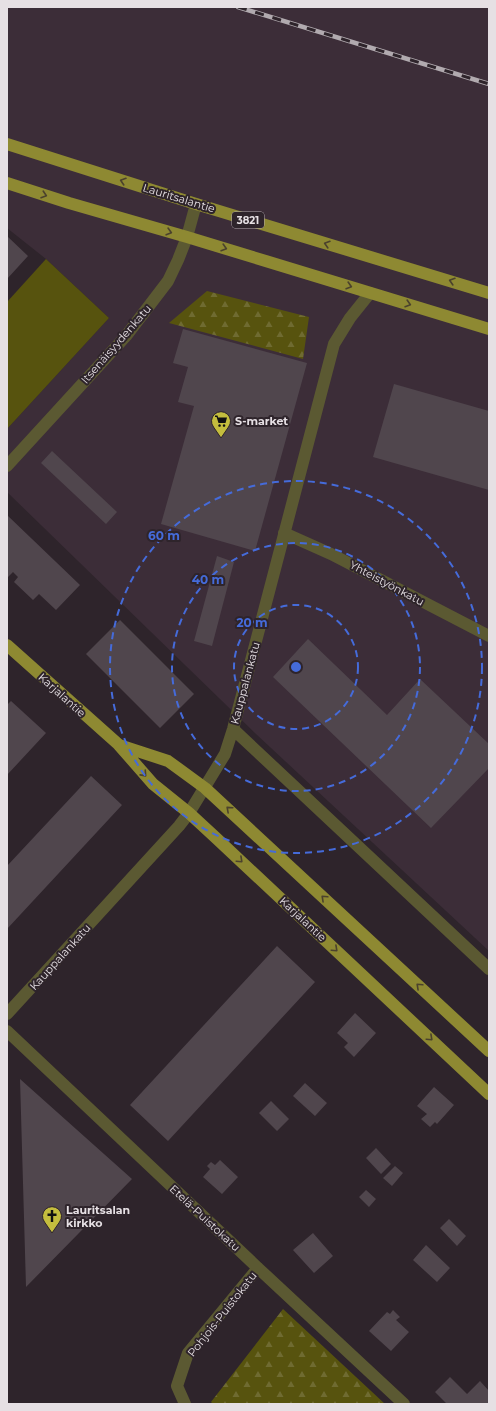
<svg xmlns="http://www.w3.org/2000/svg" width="496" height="1411" viewBox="0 0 496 1411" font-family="Montserrat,sans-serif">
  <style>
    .built { fill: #3c2d38 }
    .forest { fill: url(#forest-firs) }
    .park { fill: #57530e }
    .building { fill: #50464d }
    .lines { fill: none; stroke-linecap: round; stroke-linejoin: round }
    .minor { stroke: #5b5932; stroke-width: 12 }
    .major { stroke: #8e8932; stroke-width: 12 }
    .rail-casing { stroke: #b1aaaf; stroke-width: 4.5 }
    .rail { stroke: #2e242b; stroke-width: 3; stroke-dasharray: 9; stroke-linecap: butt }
    .oneway { stroke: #4b422d }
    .ring { fill: none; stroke: #456bda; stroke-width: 2; stroke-dasharray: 7 5 }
    .labels { text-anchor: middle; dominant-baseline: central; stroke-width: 4; stroke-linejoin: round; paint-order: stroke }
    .shield { fill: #2e242b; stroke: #afa8ac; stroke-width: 1 }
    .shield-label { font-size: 10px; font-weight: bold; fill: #e6e0e4 }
    .street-label { font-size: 11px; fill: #e6e0e4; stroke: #2e242b }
    .poi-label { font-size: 11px; font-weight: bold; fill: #e6e0e4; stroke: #2e242b; text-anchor: start }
    .centre { fill: #456bda; stroke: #2e242b; stroke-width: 2 }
    .ring-label { font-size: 12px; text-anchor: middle; font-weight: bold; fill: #456bda; stroke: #2e242b; stroke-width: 4; stroke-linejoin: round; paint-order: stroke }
  </style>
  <defs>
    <pattern id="forest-firs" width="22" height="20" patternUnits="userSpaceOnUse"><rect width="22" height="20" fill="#57530e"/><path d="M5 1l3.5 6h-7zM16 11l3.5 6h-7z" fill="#6f6b31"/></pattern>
  </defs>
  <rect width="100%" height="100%" fill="#2e242b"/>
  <path class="built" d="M 7,7 L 489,7 L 489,951 L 256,734 L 7,492 L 7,429 L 109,318 L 46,259 L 7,228 Z"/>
  <path class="forest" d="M 207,291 L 309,317 L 303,359 L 169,323 Z
    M 283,1309 L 385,1404 L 213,1404 L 211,1402 Z"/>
  <path class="park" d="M 46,259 L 109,318 L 7,429 L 7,302 Z"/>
  <path class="building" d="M 7,236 L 28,256 L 7,279 Z
    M 183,329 L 307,363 L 255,551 L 161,524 L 194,406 L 178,402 L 188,367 L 173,363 Z
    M 394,384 L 489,411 L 489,490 L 373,457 Z
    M 52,451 L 117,512 L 106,524 L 41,463 Z
    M 7,515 L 80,585 L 56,610 L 39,594 L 33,600 L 14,582 L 18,577 L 13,572 L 7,578 Z
    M 217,556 L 234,562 L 212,646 L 194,641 Z
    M 120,620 L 194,694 L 160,728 L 86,654 Z
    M 308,639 L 387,715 L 420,679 L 489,744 L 489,768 L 431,828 L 273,677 Z
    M 11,701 L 46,733 L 7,775 L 7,705 Z
    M 91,776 L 122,805 L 7,929 L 7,866 Z
    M 277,946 L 315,982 L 168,1141 L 130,1105 Z
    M 355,1013 L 376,1033 L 354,1057 L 344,1047 L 348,1043 L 337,1033 Z
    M 20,1079 L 132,1179 L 26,1287 Z
    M 305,1083 L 327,1103 L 315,1116 L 293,1096 Z
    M 434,1087 L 454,1105 L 437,1124 L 435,1122 L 430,1127 L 421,1119 L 427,1114 L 417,1106 Z
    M 271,1101 L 289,1119 L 277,1131 L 259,1113 Z
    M 376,1148 L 391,1164 L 381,1174 L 366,1158 Z
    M 220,1160 L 238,1177 L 222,1194 L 203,1177 L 210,1169 L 207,1166 L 211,1162 L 215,1165 Z
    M 395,1166 L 403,1173 L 392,1186 L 383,1178 Z
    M 366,1190 L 376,1199 L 369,1207 L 359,1197 Z
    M 449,1219 L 466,1236 L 457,1246 L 440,1228 Z
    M 313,1233 L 333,1256 L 314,1273 L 293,1250 Z
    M 426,1245 L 450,1268 L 437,1282 L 413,1260 Z
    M 393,1310 L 400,1317 L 396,1320 L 409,1332 L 391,1351 L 369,1331 L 387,1312 L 390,1314 Z
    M 450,1377 L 467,1394 L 480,1381 L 489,1391 L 489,1404 L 460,1404 L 459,1403 L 457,1404 L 447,1404 L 435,1392 Z"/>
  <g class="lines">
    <path class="minor" d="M 7,466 L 126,336 L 168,281 L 178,260 L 187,237 L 196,204
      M 284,533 L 331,554 L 489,636
      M 233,729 L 489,969
      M 7,1014 L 179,826 L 189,813 L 225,754 L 233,729 L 334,344 L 350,318 L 370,293
      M 7,1031 L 258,1268 L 404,1404
      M 185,1404 L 177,1386 L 188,1353 L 258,1268"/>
    <path class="major" d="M 7,144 L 196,204 L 489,293
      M 7,183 L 69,203 L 187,237 L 489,329
      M 7,645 L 118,744 L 153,784 L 189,813 L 215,837 L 489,1094
      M 119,745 L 168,761 L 205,788 L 489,1051"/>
    <defs>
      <path id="rail" d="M 238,7 L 489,84"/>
    </defs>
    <use href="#rail" class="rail-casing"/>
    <use href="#rail" class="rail"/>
  </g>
  <defs><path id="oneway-chevron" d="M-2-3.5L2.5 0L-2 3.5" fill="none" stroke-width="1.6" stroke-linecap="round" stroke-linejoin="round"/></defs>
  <g class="oneway">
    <use href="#oneway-chevron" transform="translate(123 181) rotate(-162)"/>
    <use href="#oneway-chevron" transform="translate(44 195) rotate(18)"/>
    <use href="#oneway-chevron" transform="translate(169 232) rotate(16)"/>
    <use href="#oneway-chevron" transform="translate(327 244) rotate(-163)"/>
    <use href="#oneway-chevron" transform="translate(224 248) rotate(17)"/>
    <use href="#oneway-chevron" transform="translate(452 281) rotate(-163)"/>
    <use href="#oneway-chevron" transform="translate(349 286) rotate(17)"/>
    <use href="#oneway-chevron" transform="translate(408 304) rotate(17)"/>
    <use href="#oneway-chevron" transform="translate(144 774) rotate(48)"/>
    <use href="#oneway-chevron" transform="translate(229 809) rotate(-138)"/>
    <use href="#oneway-chevron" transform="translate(240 860) rotate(43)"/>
    <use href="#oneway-chevron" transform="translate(324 898) rotate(-137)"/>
    <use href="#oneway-chevron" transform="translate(335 949) rotate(43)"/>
    <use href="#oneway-chevron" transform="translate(419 986) rotate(-137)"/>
    <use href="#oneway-chevron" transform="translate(430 1038) rotate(43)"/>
  </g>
  <g class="ring">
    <circle cx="296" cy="667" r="62"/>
    <circle cx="296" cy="667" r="124"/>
    <circle cx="296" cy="667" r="186"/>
  </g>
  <defs>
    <symbol id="supermarket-pin" viewBox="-11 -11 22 30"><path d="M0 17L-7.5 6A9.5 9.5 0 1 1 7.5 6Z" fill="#c4bd3e" stroke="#2e242b"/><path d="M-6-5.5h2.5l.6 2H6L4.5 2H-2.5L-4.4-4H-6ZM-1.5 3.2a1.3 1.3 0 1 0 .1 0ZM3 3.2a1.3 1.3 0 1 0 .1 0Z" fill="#111"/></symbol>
    <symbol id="church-pin" viewBox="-11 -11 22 30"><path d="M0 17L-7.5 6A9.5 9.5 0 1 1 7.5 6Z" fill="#c4bd3e" stroke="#2e242b"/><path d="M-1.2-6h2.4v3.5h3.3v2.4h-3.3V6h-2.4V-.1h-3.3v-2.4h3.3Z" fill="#111"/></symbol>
  </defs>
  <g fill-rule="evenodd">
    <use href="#supermarket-pin" x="210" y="410" width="22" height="30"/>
    <use href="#church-pin" x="41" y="1205" width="22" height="30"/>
  </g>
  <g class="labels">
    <rect class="shield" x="232" y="212" width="32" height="16" rx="3"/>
    <g class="shield-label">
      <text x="248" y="220">3821</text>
    </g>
    <g class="street-label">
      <text transform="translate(179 198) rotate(17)">Lauritsalantie</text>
      <text transform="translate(116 344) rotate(-49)">Itsenäisyydenkatu</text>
      <text transform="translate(387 583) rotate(28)">Yhteistyönkatu</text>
      <text transform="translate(245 683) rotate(-75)">Kauppalankatu</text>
      <text transform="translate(62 695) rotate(42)">Karjalantie</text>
      <text transform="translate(303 919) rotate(43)">Karjalantie</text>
      <text transform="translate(60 957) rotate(-48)">Kauppalankatu</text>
      <text transform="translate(205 1218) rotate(43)">Etelä-Puistokatu</text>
      <text transform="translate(222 1314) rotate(-52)">Pohjois-Puistokatu</text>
    </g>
    <g class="poi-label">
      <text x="235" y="421">S-market</text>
      <text x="66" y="1210">Lauritsalan<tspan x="66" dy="13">kirkko</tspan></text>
    </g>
  </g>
  <circle cx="296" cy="667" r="6" class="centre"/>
  <g class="ring-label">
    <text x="164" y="540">60 m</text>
    <text x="208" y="584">40 m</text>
    <text x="252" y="627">20 m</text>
  </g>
  <rect width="496" height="1411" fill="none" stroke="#e6e0e4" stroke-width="16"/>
</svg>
